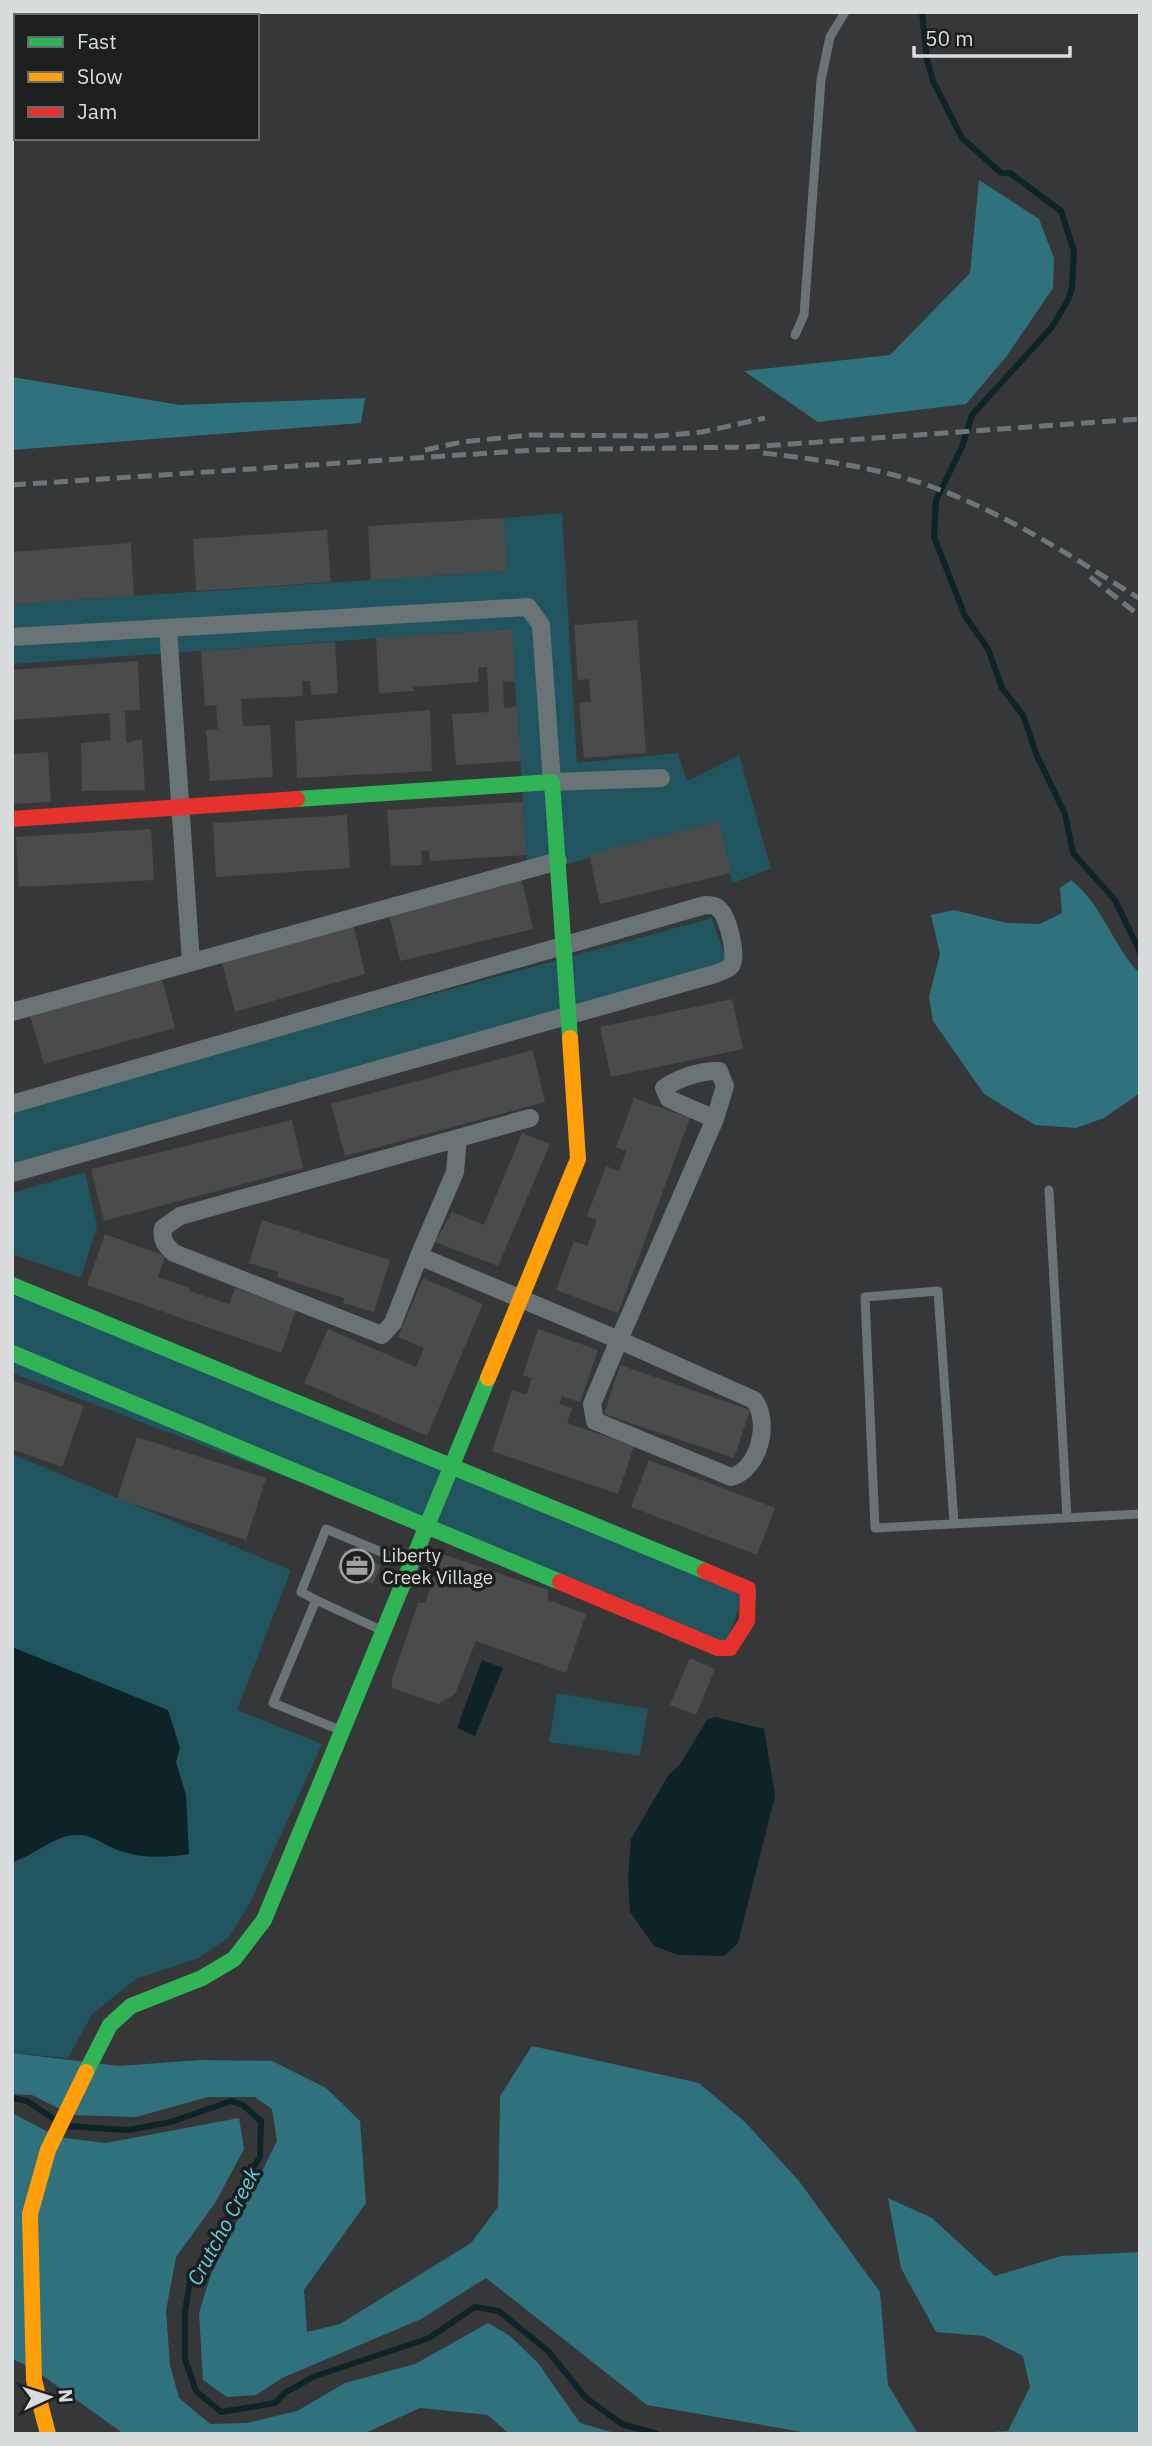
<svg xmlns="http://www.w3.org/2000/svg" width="1152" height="2446" viewBox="0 0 1152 2446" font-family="'IBM Plex Sans',sans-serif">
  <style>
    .green { fill: #20555f }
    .forest { fill: #2f727e }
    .water { fill: #0d2327 }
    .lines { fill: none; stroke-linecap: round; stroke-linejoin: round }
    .stream { stroke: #0d2327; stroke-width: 6 }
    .building { fill: #4a4c4c }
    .lane { stroke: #6a7375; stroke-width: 9 }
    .street { stroke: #6a7375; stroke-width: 18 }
    .fast { stroke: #30b455; stroke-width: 16 }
    .slow { stroke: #ff9f0a; stroke-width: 16 }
    .jam { stroke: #e5322d; stroke-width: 16 }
    .rail { stroke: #707577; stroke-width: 5; stroke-dasharray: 14 7; stroke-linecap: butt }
    .labels { text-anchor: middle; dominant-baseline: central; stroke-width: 7; stroke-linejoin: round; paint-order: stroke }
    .poi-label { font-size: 19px; fill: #d9dcdd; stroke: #1d1f1f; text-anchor: start }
    .water-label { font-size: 21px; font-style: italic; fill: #5fd0e6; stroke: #1d1f1f }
  </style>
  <rect width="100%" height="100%" fill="#353738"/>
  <path class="green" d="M 562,513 L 577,763 L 678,753 L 687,781 L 739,755 L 771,869 L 732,883 L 719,822 L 521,877 L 527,855 L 511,629 L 12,664 L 12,604 L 507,571 L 504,518 Z
    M 712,918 L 727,962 L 12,1167 L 12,1109 Z
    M 85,1172 L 97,1226 L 81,1278 L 12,1254 L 12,1193 Z
    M 12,1292 L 744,1592 L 726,1644 L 12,1373 Z
    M 12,1454 L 291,1570 L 237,1710 L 322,1744 L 250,1903 L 229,1937 L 199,1958 L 136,1979 L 92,2014 L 68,2058 L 12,2053 Z
    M 557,1693 L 648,1709 L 640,1756 L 549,1742 Z"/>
  <path class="forest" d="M 979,180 L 1039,219 L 1054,258 L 1053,288 L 1006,357 L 966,404 L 818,422 L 744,371 L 890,355 L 970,273 Z
    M 12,377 L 180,405 L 365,398 L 361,423 L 12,450 Z
    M 1071,880 C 1102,904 1113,946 1140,974 L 1140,1093 L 1104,1118 L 1076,1128 L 1035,1125 L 984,1094 L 933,1021 L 929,997 L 940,954 L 931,915 L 954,910 L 1007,923 L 1040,924 L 1062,913 L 1060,888 Z
    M 532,2046 L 699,2083 L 745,2122 L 799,2181 L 880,2292 L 888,2385 L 918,2434 L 814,2434 L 647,2405 L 486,2278 L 421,2319 L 282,2378 L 256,2395 L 227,2397 L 203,2380 L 199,2313 L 211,2274 L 277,2141 L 272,2109 L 255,2097 L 208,2097 L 136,2117 L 72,2115 L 32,2095 L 12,2094 L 12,2053 L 119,2066 L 200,2060 L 272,2061 L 326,2088 L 360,2121 L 366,2203 L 304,2290 L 307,2332 L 340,2324 L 471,2243 L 498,2207 L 500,2096 Z
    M 12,2113 L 58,2137 L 106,2143 L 239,2118 L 244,2149 L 215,2203 L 176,2257 L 166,2311 L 170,2365 L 179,2398 L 210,2424 L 247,2423 L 297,2411 L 345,2383 L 415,2364 L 488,2323 L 510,2336 L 538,2363 L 580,2423 L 618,2434 L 509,2434 L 488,2415 L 420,2408 L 363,2434 L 124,2434 L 32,2368 L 12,2359 Z
    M 888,2198 L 932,2218 L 995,2276 L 1061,2256 L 1140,2252 L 1140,2434 L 963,2434 L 1008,2431 L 1030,2387 L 1023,2356 L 984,2336 L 936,2332 L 901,2268 Z"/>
  <path class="water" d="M 12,1647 L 168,1710 L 180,1748 L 176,1762 L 186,1795 L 189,1854 C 164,1858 136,1859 113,1848 C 101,1843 92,1834 77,1835 C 53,1835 35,1856 12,1862 Z
    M 482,1660 L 503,1668 L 475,1736 L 457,1728 Z
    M 715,1717 L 764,1729 L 775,1796 L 738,1943 L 724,1956 L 678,1955 L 654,1946 L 630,1912 L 628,1880 L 631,1839 L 669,1774 L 679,1766 L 707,1720 Z"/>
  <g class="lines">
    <path class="stream" d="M 922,12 L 927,60 L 933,81 L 962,138 L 1001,173 L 1010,173 L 1061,211 L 1074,251 L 1072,288 L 1068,300 L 1052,327 L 972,415 L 962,447 L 936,500 L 934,537 L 965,616 L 988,649 L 1002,688 L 1023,715 L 1037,756 L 1065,814 L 1073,853 L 1115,900 L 1140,952
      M 12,2098 L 27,2101 L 57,2121
      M 66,2126 L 128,2130 L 171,2122 L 231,2101 L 243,2105 L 261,2121 L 260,2157 L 251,2171 L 250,2181 L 190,2281 L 185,2312 L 185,2359 L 196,2391 L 221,2412 L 275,2403 L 286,2392 L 313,2377 L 429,2338 L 475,2307 L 499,2311 L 548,2351 L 586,2398 L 622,2424 L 657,2434"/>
  </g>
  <path class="building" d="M 504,518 L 507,571 L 371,580 L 368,526 Z
    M 327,530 L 331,582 L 196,591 L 193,539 Z
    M 131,543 L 134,596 L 12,604 L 12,552 Z
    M 637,620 L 646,753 L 584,758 L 579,703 L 591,702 L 589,679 L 578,680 L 574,625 Z
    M 512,629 L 515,681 L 503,682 L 504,708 L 517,707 L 521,761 L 456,765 L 452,714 L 489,712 L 487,667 L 478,668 L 479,682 L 413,687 L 414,691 L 379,693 L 376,638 Z
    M 335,642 L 338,693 L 311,695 L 310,681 L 302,681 L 303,696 L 241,699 L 243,726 L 270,725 L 273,777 L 210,781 L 206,730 L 218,729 L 216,705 L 205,706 L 201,651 Z
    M 138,661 L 140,710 L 125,711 L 126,743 L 142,739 L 145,790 L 82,791 L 81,743 L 111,740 L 109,713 L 12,720 L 12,670 Z
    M 430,710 L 432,771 L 297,778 L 295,721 Z
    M 48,752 L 51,802 L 12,804 L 12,754 Z
    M 523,802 L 527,855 L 430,861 L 429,850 L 421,851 L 422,865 L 391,866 L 387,810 Z
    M 347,815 L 350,868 L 216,877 L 213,823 Z
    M 719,822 L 731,873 L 600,904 L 589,854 Z
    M 151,829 L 154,880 L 19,887 L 16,837 Z
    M 521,877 L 533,929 L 400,961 L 388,909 Z
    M 353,923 L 365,974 L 235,1012 L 221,959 Z
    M 161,975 L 175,1028 L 44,1064 L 29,1012 Z
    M 732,999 L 743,1049 L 611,1077 L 600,1027 Z
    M 533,1050 L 545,1102 L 345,1156 L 331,1104 Z
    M 634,1098 L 690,1118 L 618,1313 L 556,1290 L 574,1241 L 587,1246 L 597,1220 L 587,1216 L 606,1166 L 619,1171 L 626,1151 L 616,1147 Z
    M 292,1120 L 303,1168 L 104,1221 L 91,1169 Z
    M 522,1133 L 550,1144 L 498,1266 L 435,1242 L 452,1212 L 484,1225 Z
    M 262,1220 L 390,1260 L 374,1312 L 343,1303 L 344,1298 L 277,1277 L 279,1272 L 249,1263 Z
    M 105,1234 L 165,1256 L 158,1277 L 190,1288 L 189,1291 L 229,1304 L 235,1288 L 296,1310 L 281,1353 L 87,1285 Z
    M 423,1278 L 483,1304 L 427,1436 L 304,1383 L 328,1329 L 416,1367 L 424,1348 L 398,1337 Z
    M 538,1329 L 598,1350 L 580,1402 L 562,1396 L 559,1404 L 572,1408 L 567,1423 L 634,1446 L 618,1494 L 492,1451 L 512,1390 L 526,1395 L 532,1378 L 523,1375 Z
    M 620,1365 L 750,1410 L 734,1458 L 604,1414 Z
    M 12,1380 L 84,1406 L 62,1467 L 12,1449 Z
    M 137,1437 L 266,1478 L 246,1540 L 117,1499 Z
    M 649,1460 L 775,1508 L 757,1555 L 631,1507 Z
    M 345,1550 L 381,1565 L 373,1584 L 337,1569 Z
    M 442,1554 L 548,1590 L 548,1600 L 586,1614 L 566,1673 L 476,1641 L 455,1694 L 438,1704 L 392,1688 L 392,1679 L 418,1603 L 425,1603 Z
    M 690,1658 L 715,1669 L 696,1715 L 670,1705 Z"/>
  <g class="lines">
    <path class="lane" d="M 795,335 L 804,315 L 821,80 L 830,37 L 845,12
      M 1049,1190 L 1067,1518
      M 954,1523 L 938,1291 L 865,1297 L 875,1528 L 1140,1514
      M 316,1600 L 381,1630
      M 340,1730 L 273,1703 L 316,1600 L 301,1592 L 326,1529 L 410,1564"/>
    <path class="street" d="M 168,628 L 191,962
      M 12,637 L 528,607 L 541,625 L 552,782 L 661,778
      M 12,1012 L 558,861
      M 12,1104 L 705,905 C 711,905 716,905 720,910 C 728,918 739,959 730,967 C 727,970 719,972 715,974 L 12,1173
      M 530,1118 L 180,1216 L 163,1228 C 161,1240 165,1245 174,1253 L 382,1335 L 393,1323 L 419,1256 L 619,1340 L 715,1119 L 725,1086 L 719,1071 C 702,1070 678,1078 664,1088 L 669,1099 L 715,1119
      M 419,1256 L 455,1172 L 458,1138
      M 619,1340 L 754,1400 C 771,1422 759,1470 731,1477 L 595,1421 L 592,1404 Z"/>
    <path class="fast" d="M 297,799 L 552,782 L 570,1038
      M 12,1285 L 705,1571
      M 12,1353 L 560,1582
      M 86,2072 L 110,2025 L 131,2006 L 202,1978 L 234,1959 L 264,1920 L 488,1378"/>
    <path class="slow" d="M 488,1378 L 578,1159 L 570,1038
      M 48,2434 L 34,2380 L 30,2214 L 48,2150 L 86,2072"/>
    <path class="jam" d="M 12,819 L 297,799
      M 560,1582 L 718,1648 L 730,1648 L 747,1621 L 748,1589 L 705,1571"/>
    <path class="rail" d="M 425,450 L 462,442 L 529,435 L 659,436 L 702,432 L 765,418
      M 763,453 C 807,458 851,464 894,475 C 982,498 1063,551 1140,599
      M 12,485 L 535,450 L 748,447 L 1140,419
      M 1090,577 L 1140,616"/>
  </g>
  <defs>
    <symbol id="office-ring" viewBox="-11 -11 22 22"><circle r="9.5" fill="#1d1f1f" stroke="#a0a2a3" stroke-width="1.5"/><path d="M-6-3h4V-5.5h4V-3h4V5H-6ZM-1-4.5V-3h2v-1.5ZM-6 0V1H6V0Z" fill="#a0a2a3"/></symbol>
  </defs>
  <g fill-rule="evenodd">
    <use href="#office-ring" x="338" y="1547" width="38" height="38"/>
  </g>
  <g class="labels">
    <g class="poi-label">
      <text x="382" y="1555">Liberty<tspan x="382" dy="22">Creek Village</tspan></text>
    </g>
    <g class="water-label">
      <text transform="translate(223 2226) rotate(-62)">Crutcho Creek</text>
    </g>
  </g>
  <rect width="1152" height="2446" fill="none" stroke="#d9dcdd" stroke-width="28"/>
  <rect x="14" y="14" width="245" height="126" fill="#1d1f1f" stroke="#686b6b" stroke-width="2"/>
  <rect x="28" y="37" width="35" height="10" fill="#30b455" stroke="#686b6b" stroke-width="2"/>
  <text x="77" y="49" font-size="21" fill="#d9dcdd">Fast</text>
  <rect x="28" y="72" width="35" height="10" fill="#ff9f0a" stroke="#686b6b" stroke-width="2"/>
  <text x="77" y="84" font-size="21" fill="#d9dcdd">Slow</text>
  <rect x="28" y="107" width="35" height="10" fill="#e5322d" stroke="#686b6b" stroke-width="2"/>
  <text x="77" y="119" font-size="21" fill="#d9dcdd">Jam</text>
  <g transform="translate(49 2397) rotate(86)" stroke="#1d1f1f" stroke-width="5" paint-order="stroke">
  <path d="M0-5L12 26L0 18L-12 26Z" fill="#d9dcdd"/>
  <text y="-10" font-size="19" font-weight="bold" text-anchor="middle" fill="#d9dcdd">N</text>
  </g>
  <path d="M914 46v10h156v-10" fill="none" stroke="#d9dcdd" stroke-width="3.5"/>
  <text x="925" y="46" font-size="21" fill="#d9dcdd" stroke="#1d1f1f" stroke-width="5" paint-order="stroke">50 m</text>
</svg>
